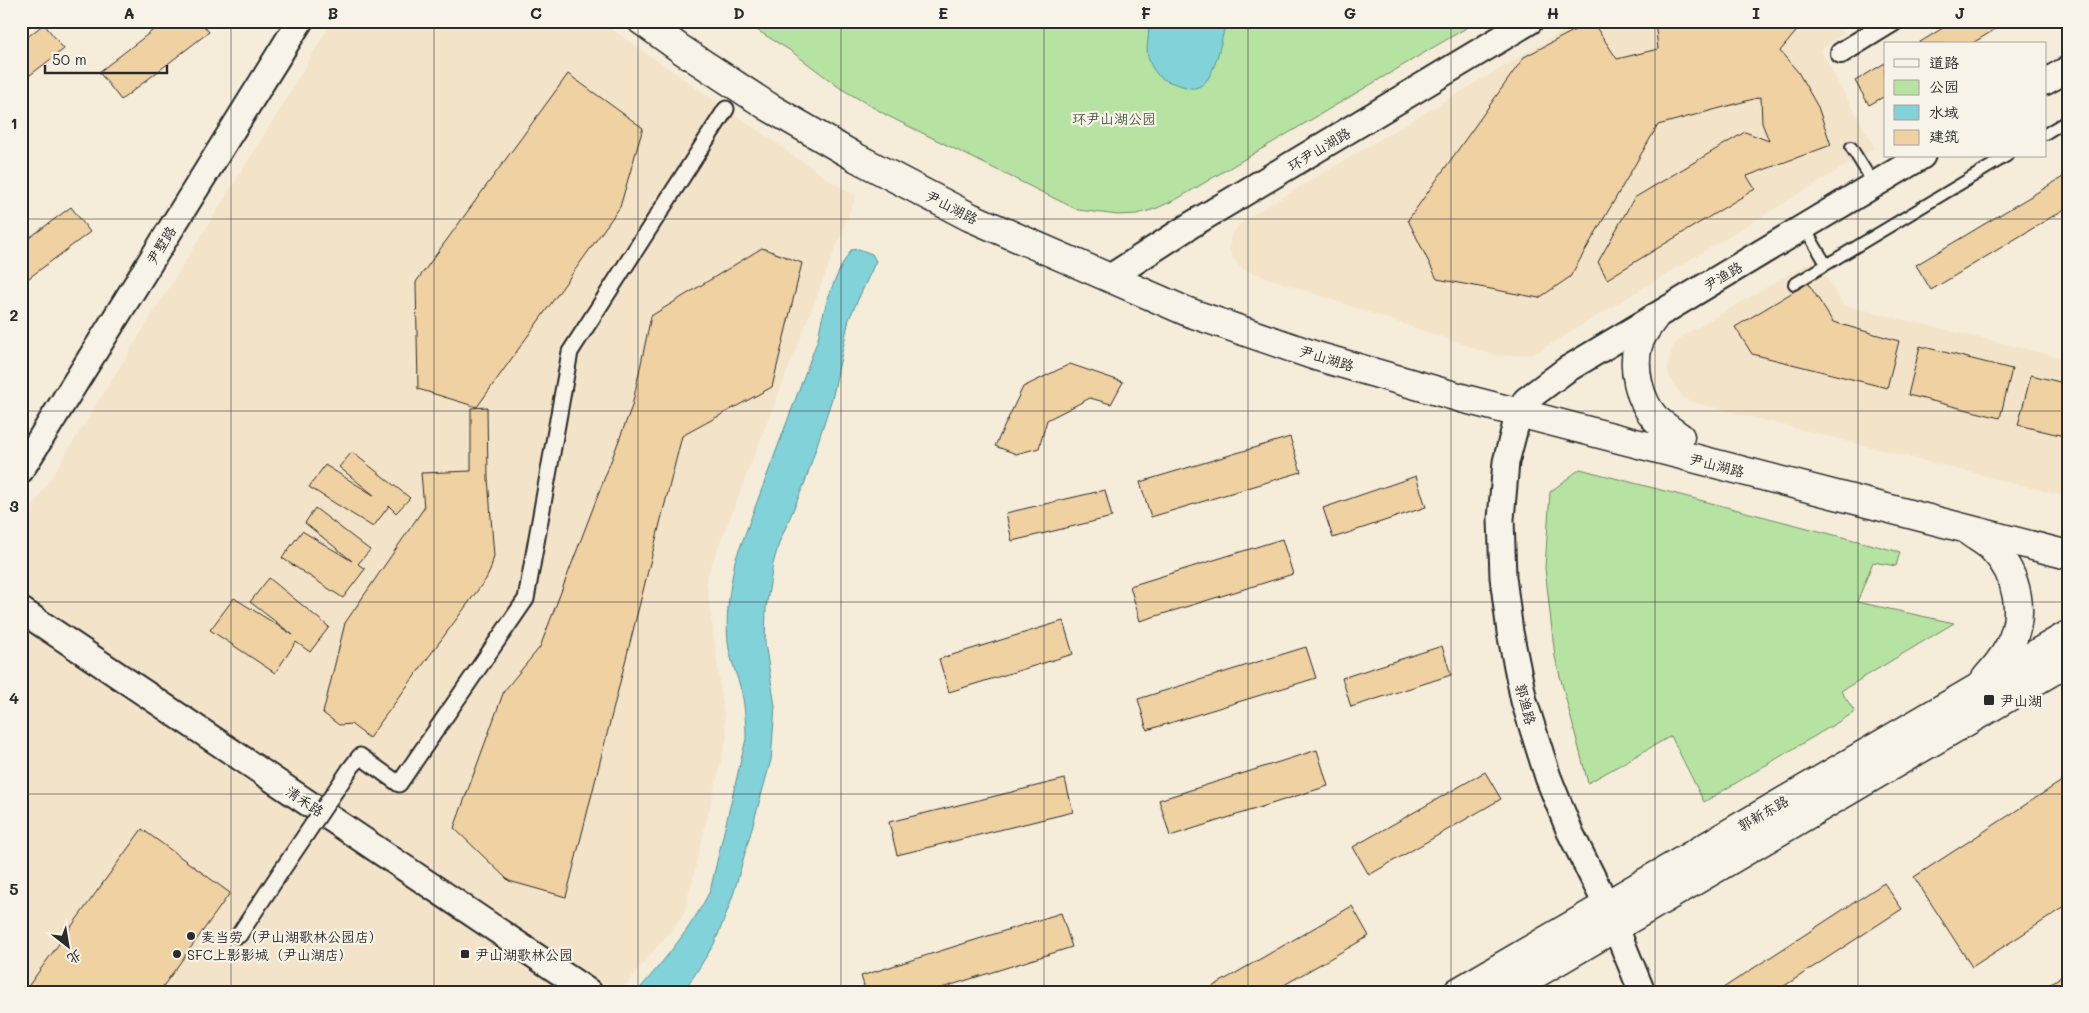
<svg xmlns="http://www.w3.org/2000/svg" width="2089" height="1013" viewBox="0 0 2089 1013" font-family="Mali,'LXGW WenKai TC',sans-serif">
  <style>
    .built { fill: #f3e4c9 }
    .green { fill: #b6e3a1; stroke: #708766 }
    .water { fill: #81d3d9; stroke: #5f9093 }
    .building { fill: #efd1a2; stroke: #2b2b2b }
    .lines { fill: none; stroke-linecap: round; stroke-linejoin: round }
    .service-casing { stroke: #2b2b2b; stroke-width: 14 }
    .pedestrian-casing { stroke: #2b2b2b; stroke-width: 19 }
    .minor-casing { stroke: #2b2b2b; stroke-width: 24 }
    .tertiary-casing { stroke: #2b2b2b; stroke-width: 29 }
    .secondary-casing { stroke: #2b2b2b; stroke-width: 31 }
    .service { stroke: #f7f3e8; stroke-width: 10 }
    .pedestrian { stroke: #f7f3e8; stroke-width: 15 }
    .minor { stroke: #f7f3e8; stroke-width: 20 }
    .tertiary { stroke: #f7f3e8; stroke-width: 25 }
    .secondary { stroke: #f7f3e8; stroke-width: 28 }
    .pedestrian-bridge-casing { stroke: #2b2b2b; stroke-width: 19; stroke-linecap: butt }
    .pedestrian-bridge { stroke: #f7f3e8; stroke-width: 15 }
    .grid { fill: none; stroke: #2b2b2b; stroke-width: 1; stroke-opacity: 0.55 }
    .poi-dot { fill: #2b2b2b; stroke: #f7f3e8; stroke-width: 2 }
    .labels { text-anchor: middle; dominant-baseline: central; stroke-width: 4.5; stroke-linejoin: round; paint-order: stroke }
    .park-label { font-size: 14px; fill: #4e5948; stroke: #f7f3e8 }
    .street-label { font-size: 14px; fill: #2b2b2b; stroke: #f7f3e8 }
    .poi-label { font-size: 14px; fill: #2b2b2b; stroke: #f7f3e8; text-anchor: start }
    .neatline { fill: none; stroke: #2b2b2b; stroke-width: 2 }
    .grid-label { font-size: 16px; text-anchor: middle; font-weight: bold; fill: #2b2b2b }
  </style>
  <rect width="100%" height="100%" fill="#f5ecda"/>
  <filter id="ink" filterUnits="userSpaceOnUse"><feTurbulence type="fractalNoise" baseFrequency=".02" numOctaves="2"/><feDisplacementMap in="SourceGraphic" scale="10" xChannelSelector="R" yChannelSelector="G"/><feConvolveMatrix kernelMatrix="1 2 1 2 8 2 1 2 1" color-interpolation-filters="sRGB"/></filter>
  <g filter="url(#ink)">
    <path class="built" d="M 332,21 L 600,21 L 826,178 L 856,196 L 706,579 L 727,736 L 684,914 L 620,992 L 21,992 L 21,526 L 285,101 Z
      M 1580,21 L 1836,21 L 1844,34 L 1820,50 L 1875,148 L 1539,351 L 1527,355 L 1497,356 L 1242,269 L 1232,257 L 1229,248 L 1231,236 L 1238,226 L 1247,218 Z
      M 1816,259 L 1843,305 L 2068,359 L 2068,497 L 1692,402 L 1683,398 L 1670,379 L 1668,369 L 1671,349 L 1676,343 L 1684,335 Z"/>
    <path class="green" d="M 742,21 L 1478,21 L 1177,199 L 1155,209 L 1137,214 L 1118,215 L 1078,210 L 888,116 L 840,88 L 791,51 Z
      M 1580,469 L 1900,552 L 1896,566 L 1873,562 L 1857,602 L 1954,623 L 1841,691 L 1855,712 L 1704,802 L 1671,736 L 1588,783 L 1555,657 L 1545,568 L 1550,492 Z"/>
    <path class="water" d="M 1148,21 L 1226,21 C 1222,37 1215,82 1198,87 C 1191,90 1182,86 1176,84 C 1161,80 1154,74 1149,60 C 1144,47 1151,34 1148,21 Z
      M 859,249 L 872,254 L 876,261 L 849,319 L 833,395 L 826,417 L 805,482 L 779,543 L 773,564 L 766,608 L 765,643 L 775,706 L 771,760 L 734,892 L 724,920 L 714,944 L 684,992 L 637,992 C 664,960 691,929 710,891 L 746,739 C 746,723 745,708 742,693 C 738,678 732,664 729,649 C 724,619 730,590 735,561 L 818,339 C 823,308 834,276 851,250 Z"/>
    <path class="building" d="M 165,21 L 200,21 L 209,32 L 121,100 L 99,72 Z
      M 1592,21 L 1617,59 L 1658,49 L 1655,21 L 1805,21 L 1780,51 L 1798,72 L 1818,107 L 1831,145 L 1747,176 L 1755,189 L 1607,279 L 1598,262 L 1634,198 L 1745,132 L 1769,141 L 1762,123 L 1761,97 L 1658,125 L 1570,277 L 1539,298 L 1437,279 L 1408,220 L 1524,57 Z
      M 1954,21 L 2009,21 L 1971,44 L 1917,44 Z
      M 44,24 L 64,49 L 21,82 L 21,42 Z
      M 1885,63 L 1885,96 L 1869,105 L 1855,81 Z
      M 568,74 L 643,128 L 620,207 L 477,407 L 418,389 L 416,282 Z
      M 2068,174 L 2068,207 L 1931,290 L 1916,265 Z
      M 71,207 L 90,232 L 21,284 L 21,244 Z
      M 762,248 L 802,263 L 772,387 L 682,436 L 566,897 L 509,881 L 454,828 L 504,691 L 540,647 L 632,406 L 651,316 Z
      M 1808,283 L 1833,322 L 1899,341 L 1887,388 L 1752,354 L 1735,327 Z
      M 1920,346 L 2012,369 L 2000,418 L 1908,395 Z
      M 1070,364 L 1123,382 L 1111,404 L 1090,398 L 1047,420 L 1039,448 L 1016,454 L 995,446 L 1023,387 Z
      M 2031,375 L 2068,384 L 2068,437 L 2018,425 Z
      M 487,407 L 488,478 L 494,556 L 490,571 L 486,579 L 369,738 L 351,724 L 339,725 L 323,713 L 345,623 L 424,508 L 421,473 L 471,471 L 471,408 Z
      M 1290,437 L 1301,472 L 1151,517 L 1140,482 Z
      M 352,452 L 410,498 L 396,513 L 389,506 L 373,527 L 309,487 L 325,465 L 375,496 L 339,467 Z
      M 1416,476 L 1426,507 L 1333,538 L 1323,508 Z
      M 1105,490 L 1112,517 L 1012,541 L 1006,513 Z
      M 315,508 L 370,550 L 358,564 L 365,569 L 343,598 L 282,558 L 302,531 L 352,561 L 305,523 Z
      M 1282,539 L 1293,574 L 1140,621 L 1130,586 Z
      M 269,578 L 329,627 L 310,652 L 296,642 L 275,673 L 210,630 L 234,598 L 293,635 L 250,602 Z
      M 1063,621 L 1073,654 L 949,692 L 939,659 Z
      M 1442,646 L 1451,675 L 1351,707 L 1342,678 Z
      M 1306,647 L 1316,678 L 1147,730 L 1138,699 Z
      M 1317,750 L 1328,786 L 1170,836 L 1159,800 Z
      M 1485,772 L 1501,799 L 1369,875 L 1353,847 Z
      M 2068,777 L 2068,905 L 1972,967 L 1914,877 Z
      M 1065,779 L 1073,812 L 897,855 L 889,822 Z
      M 142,829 L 230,893 L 159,992 L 24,992 Z
      M 1884,883 L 1902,909 L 1775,992 L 1717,992 Z
      M 1352,906 L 1369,936 L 1272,992 L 1203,992 Z
      M 1061,913 L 1072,947 L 929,992 L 866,992 L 861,976 Z
      M 2068,972 L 2068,992 L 2038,992 Z"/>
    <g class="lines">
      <defs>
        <path id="service" d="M 2045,134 L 2068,120
          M 1851,147 L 1874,184
          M 1804,227 L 1826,264
          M 1794,284 L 2007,156"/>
        <path id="pedestrian" d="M 350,769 L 360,756 L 399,784 L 526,599 L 570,352 L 726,109
          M 239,935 L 282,870"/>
        <path id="minor" d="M 1841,53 L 1893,21"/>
        <path id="tertiary" d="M 2045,82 L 2068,69
          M 1109,278 L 1191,225 L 1530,21
          M 21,470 L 300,21
          M 21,610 L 589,992
          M 1642,992 L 1606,904 L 1570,832 L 1548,777 L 1524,701 L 1510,632 L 1503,577 L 1501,519 L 1506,462 L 1519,412 L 1526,400 L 1566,370 L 1922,156"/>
        <path id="secondary" d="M 642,21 L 682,50 L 769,107 L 857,158 L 970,217 L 1188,312 L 1316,356 L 1465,399 L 2068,555
          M 1654,318 C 1648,326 1641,335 1638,345 C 1632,368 1639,400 1655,418 C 1662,425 1672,431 1680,437
          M 1971,533 C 1978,538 1987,543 1993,549 C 2018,575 2026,615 2009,647 C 2003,658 1995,668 1986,678
          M 1458,992 L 2068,635
          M 1505,992 L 2068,662"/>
      </defs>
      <use href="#service" class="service-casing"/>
      <use href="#pedestrian" class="pedestrian-casing"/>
      <use href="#minor" class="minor-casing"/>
      <use href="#tertiary" class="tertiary-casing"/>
      <use href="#secondary" class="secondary-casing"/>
      <use href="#service" class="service"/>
      <use href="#pedestrian" class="pedestrian"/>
      <use href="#minor" class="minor"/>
      <use href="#tertiary" class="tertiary"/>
      <use href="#secondary" class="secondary"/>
      <defs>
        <path id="pedestrian-bridge" d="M 282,870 L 350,769"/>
      </defs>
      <use href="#pedestrian-bridge" class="pedestrian-bridge-casing"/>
      <use href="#pedestrian-bridge" class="pedestrian-bridge"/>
    </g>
  </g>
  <path class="grid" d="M 231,21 L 231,992M 434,21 L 434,992M 638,21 L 638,992M 841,21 L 841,992M 1044,21 L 1044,992M 1248,21 L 1248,992M 1451,21 L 1451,992M 1655,21 L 1655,992M 1858,21 L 1858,992M 21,219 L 2068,219M 21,411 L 2068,411M 21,602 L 2068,602M 21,794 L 2068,794"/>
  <g class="poi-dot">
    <rect x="1983" y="694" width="12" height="12" rx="2.5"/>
    <circle cx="191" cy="936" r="5"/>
    <circle cx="177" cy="954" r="5"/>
    <rect x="460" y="949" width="10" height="10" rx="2.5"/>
  </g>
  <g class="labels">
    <g class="park-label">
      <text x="1114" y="118">环尹山湖公园</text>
    </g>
    <g class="street-label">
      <text transform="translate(1319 149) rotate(-31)">环尹山湖路</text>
      <text transform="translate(952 207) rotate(27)">尹山湖路</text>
      <text transform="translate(161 245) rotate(-58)">尹墅路</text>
      <text transform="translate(1723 276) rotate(-31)">尹渔路</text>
      <text transform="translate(1327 358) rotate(17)">尹山湖路</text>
      <text transform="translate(1717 465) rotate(14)">尹山湖路</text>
      <text transform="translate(1526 704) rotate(75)">郭渔路</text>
      <text transform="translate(305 801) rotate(34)">清禾路</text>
      <text transform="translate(1763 813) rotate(-30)">郭新东路</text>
    </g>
    <g class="poi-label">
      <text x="2000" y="700">尹山湖</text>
      <text x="201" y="936">麦当劳（尹山湖歌林公园店）</text>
      <text x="187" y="954">SFC上影影城（尹山湖店）</text>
      <text x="475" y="954">尹山湖歌林公园</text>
    </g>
  </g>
  <rect width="2089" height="1013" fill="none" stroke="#f7f3e8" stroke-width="55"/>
  <rect x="1884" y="42" width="162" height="115" fill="#f7f3e8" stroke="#a5a39c"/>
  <rect x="1894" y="59" width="25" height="8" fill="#f7f3e8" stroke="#a5a39c"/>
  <text x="1929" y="68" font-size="15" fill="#2b2b2b">道路</text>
  <rect x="1894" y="80" width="25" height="15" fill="#b6e3a1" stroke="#a5a39c"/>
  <text x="1929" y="92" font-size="15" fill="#2b2b2b">公园</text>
  <rect x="1894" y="105" width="25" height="15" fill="#81d3d9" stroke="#a5a39c"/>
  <text x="1929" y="118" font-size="15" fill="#2b2b2b">水域</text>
  <rect x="1894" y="130" width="25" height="15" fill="#efd1a2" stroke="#a5a39c"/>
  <text x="1929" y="142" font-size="15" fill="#2b2b2b">建筑</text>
  <g transform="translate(68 946) rotate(149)" stroke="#f7f3e8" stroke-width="4" paint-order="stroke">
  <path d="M0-4L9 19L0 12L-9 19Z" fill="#2b2b2b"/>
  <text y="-8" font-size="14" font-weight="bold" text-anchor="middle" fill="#2b2b2b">北</text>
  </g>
  <path d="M45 65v8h122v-8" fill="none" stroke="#2b2b2b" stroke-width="2.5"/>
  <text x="52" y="65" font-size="15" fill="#2b2b2b" stroke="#f7f3e8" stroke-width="4" paint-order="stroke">50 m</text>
  <rect x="28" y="28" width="2034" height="958" class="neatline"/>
  <g class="grid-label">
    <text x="129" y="19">A</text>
    <text x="333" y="19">B</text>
    <text x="536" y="19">C</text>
    <text x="739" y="19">D</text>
    <text x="943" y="19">E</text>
    <text x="1146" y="19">F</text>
    <text x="1350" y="19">G</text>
    <text x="1553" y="19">H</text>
    <text x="1756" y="19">I</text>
    <text x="1960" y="19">J</text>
    <text x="14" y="129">1</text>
    <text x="14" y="321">2</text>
    <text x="14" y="512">3</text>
    <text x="14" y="704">4</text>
    <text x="14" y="895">5</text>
  </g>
</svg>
